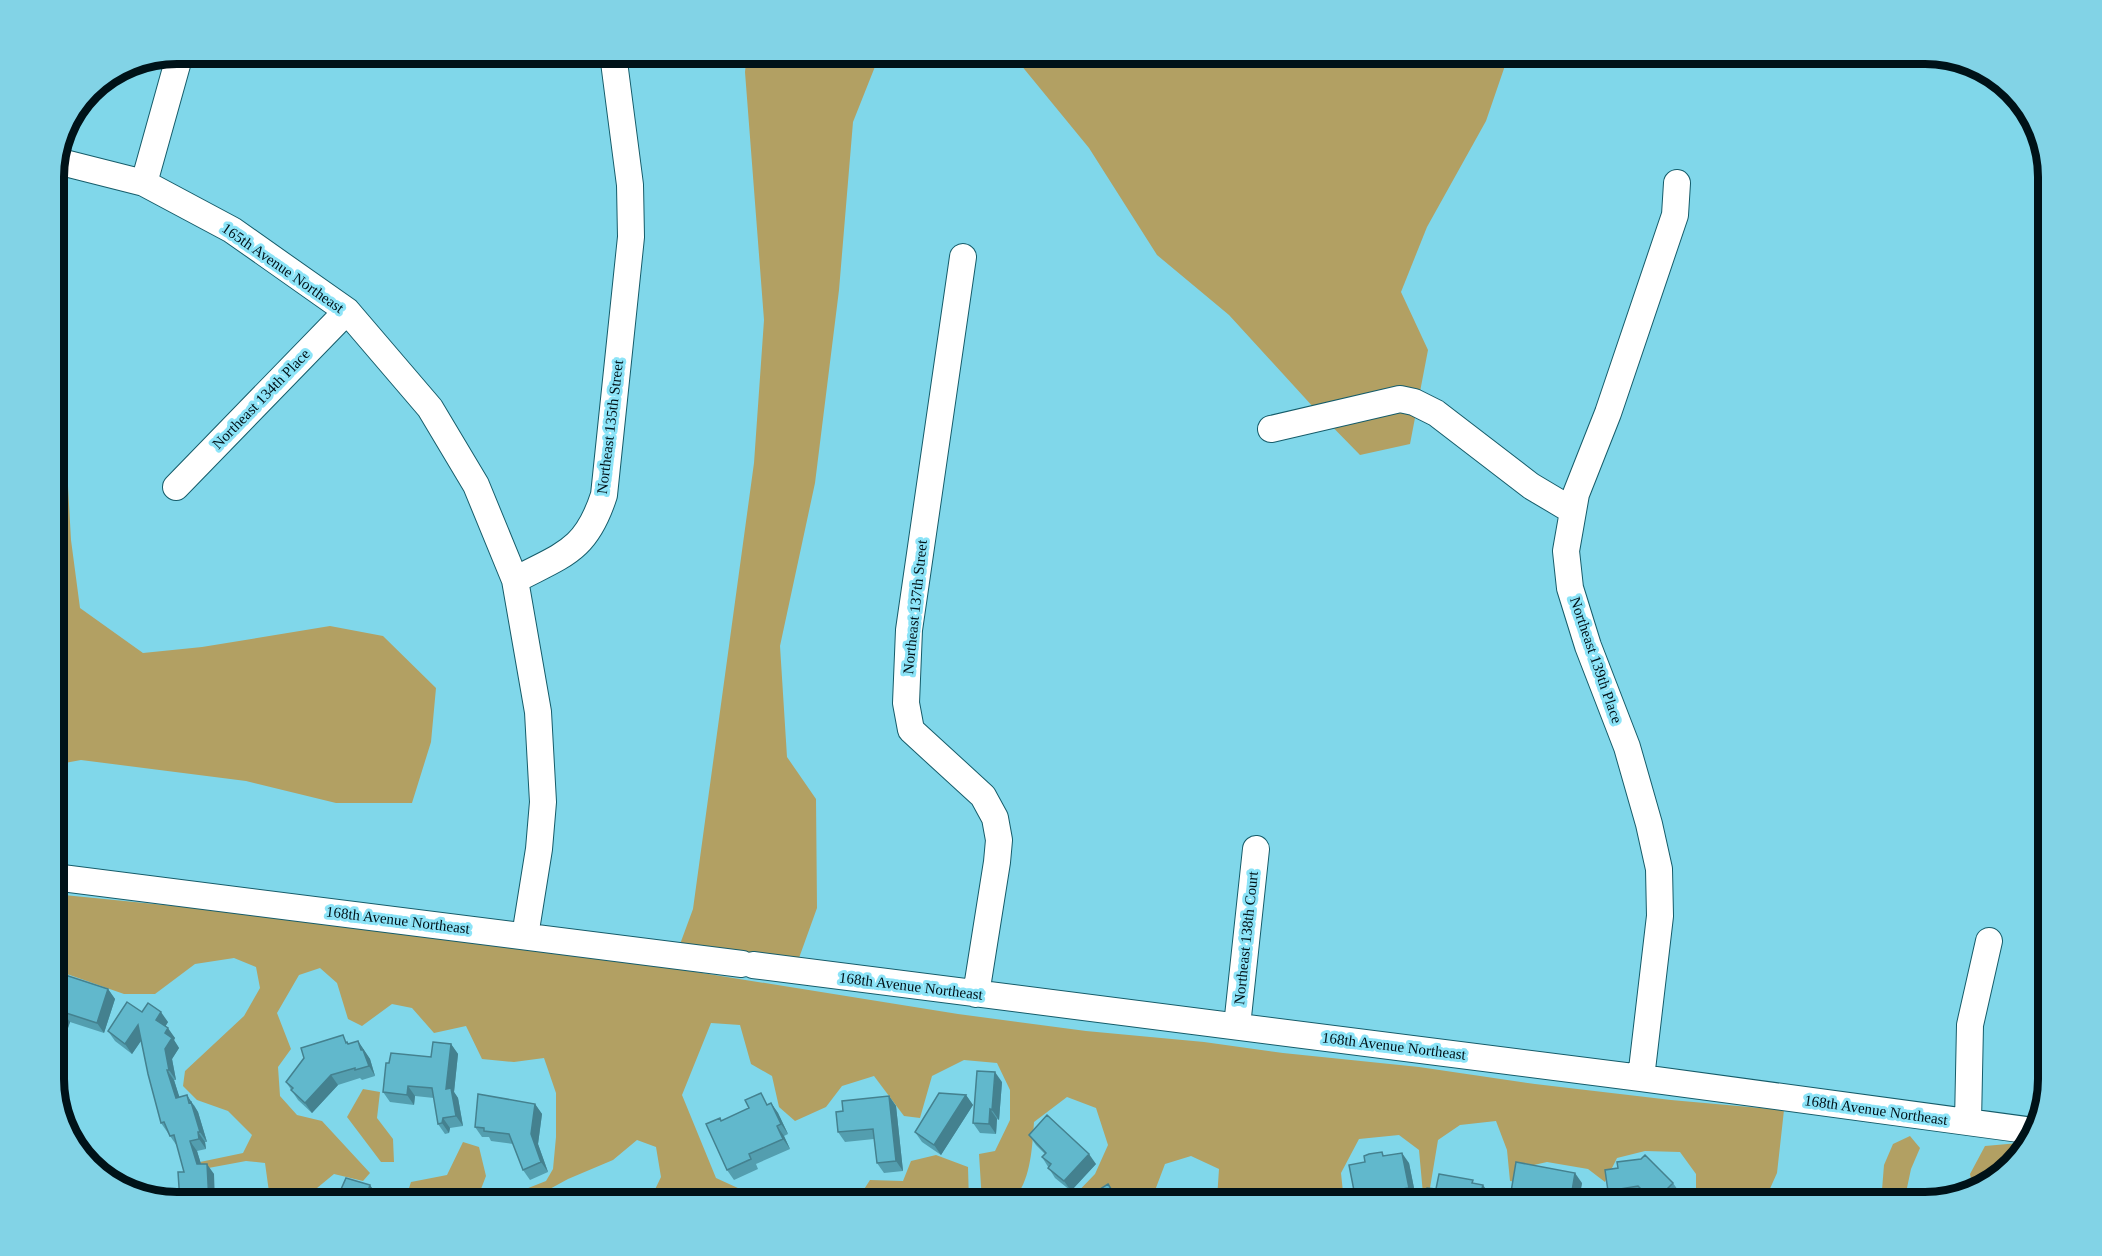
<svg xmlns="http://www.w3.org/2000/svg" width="2102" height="1256" viewBox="0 0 2102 1256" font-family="Georgia,serif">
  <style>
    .green { fill: #b2a063 }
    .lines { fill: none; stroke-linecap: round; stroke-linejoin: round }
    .minor-casing { stroke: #155c6a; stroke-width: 28 }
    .minor { stroke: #fff; stroke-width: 26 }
    .wall { fill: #539eaf }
    .shaded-wall { fill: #44818f }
    .building { fill: #61b8cc; stroke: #44818f; stroke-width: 1.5 }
    .labels { text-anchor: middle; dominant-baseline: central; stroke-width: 6; stroke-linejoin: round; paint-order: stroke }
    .street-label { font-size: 15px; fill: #001218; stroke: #8de4f8 }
    .rim { fill: none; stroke: #001218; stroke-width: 8 }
  </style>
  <rect width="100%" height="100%" fill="#80d7ea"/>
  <path class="green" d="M 747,54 L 880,54 L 853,122 L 839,290 L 815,483 L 780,646 L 787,757 L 816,799 L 817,908 L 799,958 L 742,964 L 676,955 L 693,909 L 754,463 L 764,320 L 745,72 Z
    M 1012,54 L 1509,54 L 1486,121 L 1427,227 L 1401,292 L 1428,350 L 1410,444 L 1360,455 L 1315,409 L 1229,315 L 1157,255 L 1089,148 Z
    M 54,470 L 68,486 L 71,540 L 80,608 L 143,653 L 202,647 L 330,626 L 383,636 L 436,688 L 431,742 L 412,803 L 336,803 L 246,781 L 81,760 L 54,765 Z
    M 54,894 L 225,911 L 551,951 L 696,972 L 958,1014 L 1086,1031 L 1204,1042 L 1283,1053 L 1419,1067 L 1535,1084 L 1671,1100 L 1784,1110 L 1777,1173 L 1764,1202 L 1696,1202 L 1696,1174 L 1680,1152 L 1645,1151 L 1617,1158 L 1605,1182 L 1588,1169 L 1547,1162 L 1521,1168 L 1516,1182 L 1510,1181 L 1507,1150 L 1496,1121 L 1460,1125 L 1438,1140 L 1429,1194 L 1423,1194 L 1419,1150 L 1399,1135 L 1359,1139 L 1341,1173 L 1344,1202 L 1214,1202 L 1217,1199 L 1219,1169 L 1191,1156 L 1165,1164 L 1151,1201 L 1123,1190 L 1104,1193 L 1097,1202 L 1068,1202 L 1095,1174 L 1108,1145 L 1096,1108 L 1067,1097 L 1034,1122 C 1032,1149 1031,1181 1012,1202 L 982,1202 L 979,1154 L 995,1151 L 1010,1120 L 1010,1090 L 997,1063 L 964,1060 L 932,1076 L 920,1118 L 904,1116 L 874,1076 L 842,1086 L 826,1107 L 795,1121 L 779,1107 L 772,1076 L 751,1064 L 740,1025 L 711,1023 L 682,1095 L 716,1178 L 740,1189 L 750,1202 L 649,1202 L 661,1177 L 656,1147 L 637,1140 L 613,1160 L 568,1179 L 537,1196 L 535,1202 L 505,1202 L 508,1196 L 546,1181 L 553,1169 L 556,1137 L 556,1093 L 544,1058 L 514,1062 L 482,1059 L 466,1026 L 434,1033 L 412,1008 L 392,1004 L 362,1026 L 348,1019 L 337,983 L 320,968 L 299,975 L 277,1013 L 291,1049 L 278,1067 L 280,1096 L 297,1115 L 322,1121 L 370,1173 L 363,1181 L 334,1174 L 311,1193 L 312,1202 L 263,1202 L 269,1192 L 265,1163 L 246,1161 L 203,1169 L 200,1162 L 243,1153 L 252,1135 L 228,1111 L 197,1100 L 183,1086 L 185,1071 L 244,1016 L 260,988 L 256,967 L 234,958 L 195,964 L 155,994 L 124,994 L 64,973 L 54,962 Z
    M 363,1089 L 380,1092 L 377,1118 L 393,1139 L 394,1162 L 381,1162 L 347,1117 Z
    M 1910,1136 L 1920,1148 L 1911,1169 L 1904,1202 L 1881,1202 L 1884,1165 L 1893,1144 Z
    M 463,1142 L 479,1147 L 486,1176 L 476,1202 L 411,1202 L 406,1197 L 411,1182 L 447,1175 Z
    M 2030,1142 L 1986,1186 L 1973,1189 L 1970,1174 L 1985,1146 Z
    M 936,1155 L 968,1167 L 969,1202 L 861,1202 L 861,1194 L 870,1180 L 903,1181 L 911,1161 Z"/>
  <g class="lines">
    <defs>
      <path id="minor" d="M 57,161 L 144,183 L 232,230 L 347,311 L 430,408 L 476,485 L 515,580
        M 144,183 L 180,54
        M 963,257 L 909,630 L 906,703 L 911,730 L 983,796 L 995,818 L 999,840 L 997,862 L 976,994
        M 1271,429 L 1400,399 L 1414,402 L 1436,413 L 1531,486 L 1573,511
        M 176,487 L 347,311
        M 54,877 L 742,964
        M 525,936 L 539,849 L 543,802 L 538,712 L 515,580 C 564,554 586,551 604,495 L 631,237 L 630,185 L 613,54
        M 753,965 L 1641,1078 L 2034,1131
        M 1237,1026 L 1256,849
        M 1641,1078 L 1660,916 L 1659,869 L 1649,824 L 1627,747 L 1588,646 L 1570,588 L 1566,551 L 1576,494 L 1608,413 L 1675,215 L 1677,183
        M 1968,1122 L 1970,1025 L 1989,941"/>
    </defs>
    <use href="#minor" class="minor-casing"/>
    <use href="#minor" class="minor"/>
  </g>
  <path class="wall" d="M 54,978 L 108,989 L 115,999 L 104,1033 L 70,1022 L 66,1034 L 54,1030 Z
    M 142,1012 L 168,1022 L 165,1027 L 175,1038 L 174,1040 L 179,1048 L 172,1059 L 176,1080 L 174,1080 L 179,1097 L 194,1105 L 198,1112 L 207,1142 L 205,1142 L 206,1149 L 197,1151 L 201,1164 L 214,1174 L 184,1172 L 177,1146 L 161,1123 L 141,1041 L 132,1054 L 115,1041 L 108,1031 Z
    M 358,1041 L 370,1059 L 375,1076 L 362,1080 L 360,1078 L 338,1085 L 312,1113 L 298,1100 L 286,1082 L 350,1044 Z
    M 451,1044 L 458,1054 L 454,1092 L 458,1098 L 463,1126 L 450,1128 L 449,1133 L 445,1134 L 438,1124 L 434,1098 L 415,1096 L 414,1105 L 390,1102 L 383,1092 Z
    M 1002,1082 L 999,1120 L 997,1119 L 996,1134 L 980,1133 L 973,1123 Z
    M 966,1095 L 973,1105 L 941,1155 L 922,1142 L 915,1132 Z
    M 889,1096 L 896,1106 L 903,1171 L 884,1173 L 877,1163 L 874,1139 L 845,1142 L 838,1132 L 843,1111 Z
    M 771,1103 L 778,1113 L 788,1134 L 784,1136 L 790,1149 L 756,1164 L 758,1169 L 734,1180 L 727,1170 L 720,1118 L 721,1121 Z
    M 535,1104 L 542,1114 L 538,1144 L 548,1172 L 530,1180 L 523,1170 L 513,1144 L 491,1141 L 489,1137 L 482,1137 L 475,1127 Z
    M 1029,1135 L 1096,1164 L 1071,1191 L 1055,1178 L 1042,1157 L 1045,1154 L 1036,1145 Z
    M 1385,1156 L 1409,1163 L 1416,1198 L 1390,1202 L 1359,1202 L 1355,1196 L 1365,1162 Z
    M 1605,1170 L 1673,1183 L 1680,1193 L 1671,1202 L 1651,1202 L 1645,1196 L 1615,1201 L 1608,1191 Z
    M 1582,1183 L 1580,1192 L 1584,1193 L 1590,1202 L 1513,1202 L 1510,1198 Z"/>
  <path class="shaded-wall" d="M 108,989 L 115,999 L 104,1033 L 97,1023 Z
    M 63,1012 L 70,1022 L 66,1034 L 59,1024 Z
    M 161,1012 L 168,1022 L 163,1030 L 156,1020 Z
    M 138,1025 L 145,1035 L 132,1054 L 125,1044 Z
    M 168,1028 L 175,1038 L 174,1040 L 179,1048 L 172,1059 L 176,1080 L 169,1070 L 165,1049 L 165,1033 Z
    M 358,1041 L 370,1059 L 375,1076 L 369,1066 Z
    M 451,1044 L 458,1054 L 454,1092 L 458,1098 L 463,1126 L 456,1116 L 446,1089 Z
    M 167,1070 L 174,1080 L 183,1108 L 176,1098 Z
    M 995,1072 L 1002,1082 L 999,1120 L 992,1110 Z
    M 331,1075 L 338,1085 L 312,1113 L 305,1103 Z
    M 408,1086 L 415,1096 L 414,1105 L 407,1095 Z
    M 187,1095 L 198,1112 L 207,1142 L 200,1132 Z
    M 966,1095 L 973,1105 L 941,1155 L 934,1145 Z
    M 889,1096 L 896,1106 L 903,1171 L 896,1161 Z
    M 771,1103 L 778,1113 L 788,1134 L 781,1124 Z
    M 535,1104 L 542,1114 L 538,1144 L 548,1172 L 541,1162 L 531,1134 Z
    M 990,1109 L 997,1119 L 996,1134 L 989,1124 Z
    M 443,1118 L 450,1128 L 449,1133 L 442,1123 Z
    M 777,1126 L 784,1136 L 790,1149 L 783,1139 Z
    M 198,1132 L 205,1142 L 206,1149 L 199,1139 Z
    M 190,1141 L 197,1151 L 204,1174 L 197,1164 Z
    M 1402,1153 L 1409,1163 L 1416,1198 L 1409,1188 Z
    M 1089,1154 L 1096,1164 L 1071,1191 L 1064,1181 Z
    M 207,1164 L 214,1174 L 215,1202 L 209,1202 Z
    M 1575,1173 L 1582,1183 L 1579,1201 L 1572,1191 Z
    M 370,1185 L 377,1195 L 375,1202 L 366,1202 L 365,1200 Z
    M 1483,1185 L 1490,1195 L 1481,1192 Z
    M 587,1193 L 593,1202 L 590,1202 Z
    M 1584,1193 L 1590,1202 L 1582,1202 Z
    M 1495,1194 L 1501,1202 L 1494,1202 Z"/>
  <path class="building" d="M 56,972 L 108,989 L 97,1023 L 63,1012 L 59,1024 L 54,1023 L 54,978 Z
    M 127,1002 L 142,1012 L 148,1003 L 161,1012 L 156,1020 L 168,1028 L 165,1033 L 172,1038 L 165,1049 L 169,1070 L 167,1070 L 176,1098 L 187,1095 L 189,1103 L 191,1102 L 200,1132 L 198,1132 L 199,1139 L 190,1141 L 197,1164 L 207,1164 L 209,1202 L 180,1202 L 178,1172 L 184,1172 L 174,1135 L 170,1136 L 164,1122 L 161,1123 L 148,1074 L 138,1025 L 125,1044 L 108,1031 Z
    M 343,1035 L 346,1043 L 347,1042 L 348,1044 L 358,1041 L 361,1050 L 363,1050 L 369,1066 L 355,1070 L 355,1068 L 331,1075 L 305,1103 L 291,1090 L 293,1088 L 286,1082 L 304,1058 L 301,1048 Z
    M 433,1042 L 451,1044 L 446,1089 L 451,1088 L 456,1116 L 443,1118 L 442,1123 L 438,1124 L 432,1088 L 408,1086 L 407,1095 L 383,1092 L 386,1063 L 389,1063 L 391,1053 L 431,1057 Z
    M 977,1071 L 995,1072 L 992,1110 L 990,1109 L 989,1124 L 973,1123 Z
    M 761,1093 L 767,1105 L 771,1103 L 781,1124 L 777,1126 L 783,1139 L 749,1154 L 751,1159 L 727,1170 L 706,1124 L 720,1118 L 721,1121 L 749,1108 L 745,1100 Z
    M 939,1093 L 966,1095 L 934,1145 L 915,1132 Z
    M 478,1094 L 535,1104 L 531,1134 L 541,1162 L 523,1170 L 509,1134 L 484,1131 L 484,1128 L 475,1127 Z
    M 889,1096 L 896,1161 L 877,1163 L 873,1129 L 838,1132 L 836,1112 L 843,1111 L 842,1101 Z
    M 1047,1115 L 1089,1154 L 1064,1181 L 1048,1168 L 1051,1164 L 1042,1157 L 1046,1153 L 1029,1135 Z
    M 1382,1152 L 1383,1156 L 1402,1153 L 1409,1188 L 1355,1196 L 1349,1165 L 1365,1162 L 1364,1156 L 1369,1154 Z
    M 1645,1155 L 1673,1183 L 1654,1202 L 1638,1186 L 1608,1191 L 1605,1170 L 1618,1168 L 1617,1162 L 1641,1159 Z
    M 1516,1162 L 1575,1173 L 1572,1191 L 1584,1193 L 1582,1202 L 1532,1202 L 1510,1198 Z
    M 1439,1174 L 1473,1180 L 1472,1183 L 1483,1185 L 1481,1192 L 1495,1194 L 1494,1202 L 1424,1202 L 1427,1188 L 1436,1189 Z
    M 346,1178 L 370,1185 L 365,1200 L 368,1201 L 368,1202 L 332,1202 L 338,1196 Z
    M 1108,1184 L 1119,1202 L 1093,1202 L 1089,1196 Z
    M 559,1192 L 560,1194 L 563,1193 L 565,1199 L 587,1193 L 590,1202 L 528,1202 L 530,1193 L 544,1197 Z
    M 1783,1196 L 1829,1201 L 1846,1196 L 1848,1202 L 1779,1202 L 1780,1198 L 1782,1199 Z
    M 1925,1196 L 1942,1198 L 1924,1202 Z"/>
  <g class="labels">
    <g class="street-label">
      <text transform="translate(283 268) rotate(35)">165th Avenue Northeast</text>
      <text transform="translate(261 399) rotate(-46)">Northeast 134th Place</text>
      <text transform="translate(610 427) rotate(-83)">Northeast 135th Street</text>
      <text transform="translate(915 607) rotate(-84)">Northeast 137th Street</text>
      <text transform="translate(1596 660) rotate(71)">Northeast 139th Place</text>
      <text transform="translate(398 920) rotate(7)">168th Avenue Northeast</text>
      <text transform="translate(1246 938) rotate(-84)">Northeast 138th Court</text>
      <text transform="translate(911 986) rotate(7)">168th Avenue Northeast</text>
      <text transform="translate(1394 1046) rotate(7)">168th Avenue Northeast</text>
      <text transform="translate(1876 1110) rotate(8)">168th Avenue Northeast</text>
    </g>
  </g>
  <path d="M0 0H2102V1256H0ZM177 64H1925A113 113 0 0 1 2038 177V1079A113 113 0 0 1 1925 1192H177A113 113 0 0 1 64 1079V177A113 113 0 0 1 177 64Z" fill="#82d3e6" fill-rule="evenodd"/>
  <path class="rim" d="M177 64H1925A113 113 0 0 1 2038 177V1079A113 113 0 0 1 1925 1192H177A113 113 0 0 1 64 1079V177A113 113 0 0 1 177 64Z"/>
</svg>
